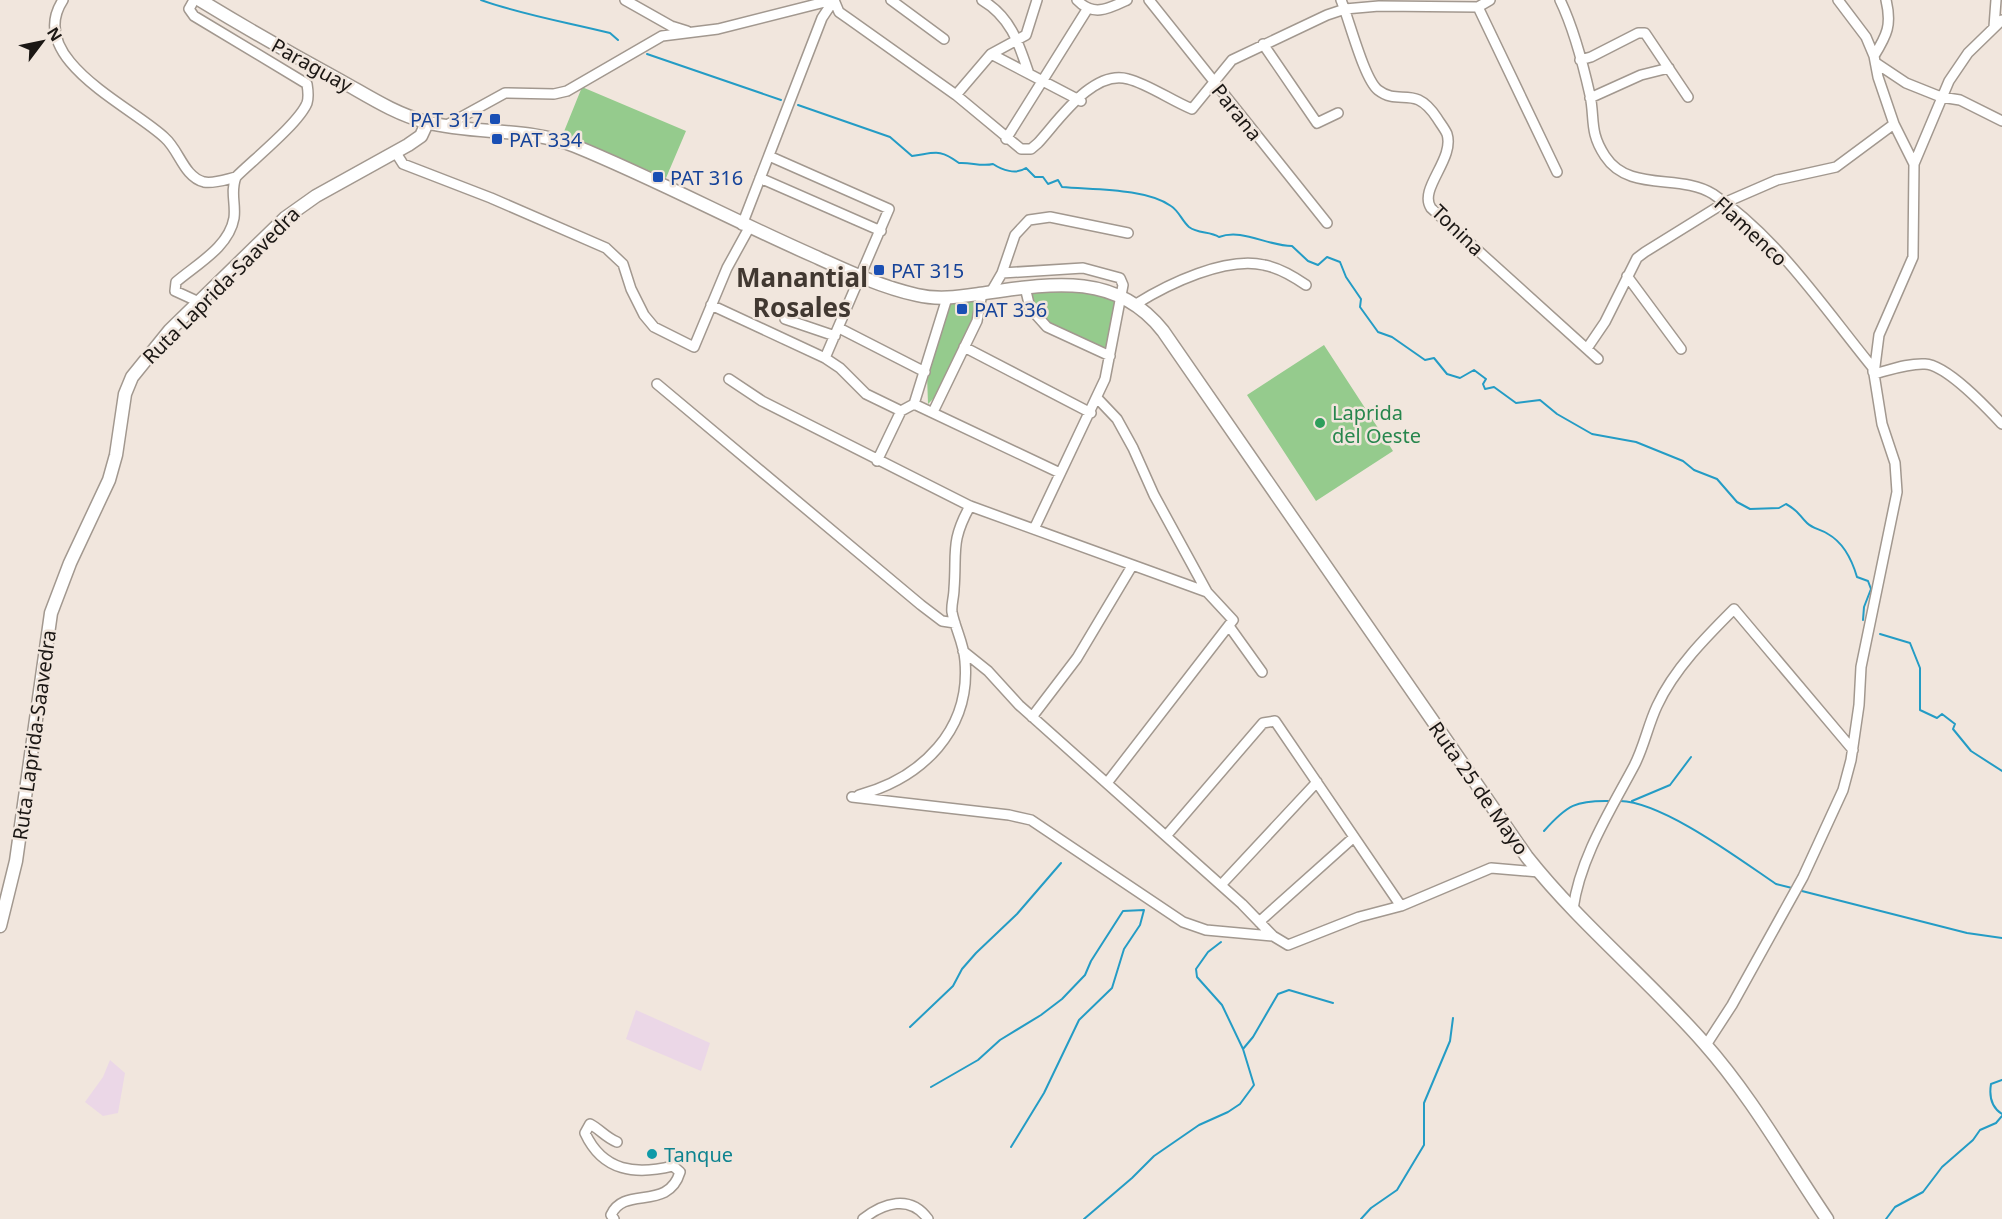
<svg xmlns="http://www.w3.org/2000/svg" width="2002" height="1219" viewBox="0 0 2002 1219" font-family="'Noto Sans',sans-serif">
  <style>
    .industrial { fill: #ebd7e7 }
    .green { fill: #95cb8d }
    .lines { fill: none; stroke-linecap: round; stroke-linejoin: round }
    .stream { stroke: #249cc5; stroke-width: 2 }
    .minor-casing { stroke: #a2988f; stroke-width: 12 }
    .major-casing { stroke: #a2988f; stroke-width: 15 }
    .minor { stroke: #fff; stroke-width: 9 }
    .major { stroke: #fff; stroke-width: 12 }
    .transit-dot { fill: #1a4fb4; stroke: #f1e6dd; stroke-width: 2 }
    .leisure-dot { fill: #2e9e5b; stroke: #f1e6dd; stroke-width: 2 }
    .culture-dot { fill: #0f9aa8; stroke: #f1e6dd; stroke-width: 2 }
    .labels { text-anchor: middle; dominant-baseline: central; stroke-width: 5; stroke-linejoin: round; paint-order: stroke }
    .street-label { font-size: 20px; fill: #1b1714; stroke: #f1e6dd }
    .transit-label { font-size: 20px; fill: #164399; stroke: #f1e6dd; text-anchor: start }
    .leisure-label { font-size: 20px; fill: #27864d; stroke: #f1e6dd; text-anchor: start }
    .culture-label { font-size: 20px; fill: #0d838f; stroke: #f1e6dd; text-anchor: start }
    .district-label { font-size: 26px; font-weight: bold; fill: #413831; stroke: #f1e6dd }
  </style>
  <rect width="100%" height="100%" fill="#f1e6dd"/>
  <path class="industrial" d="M 636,1010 L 710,1043 L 701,1071 L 626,1039 Z
    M 110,1060 L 125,1073 L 118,1113 L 103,1116 L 85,1102 L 103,1077 Z"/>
  <path class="green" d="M 582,87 L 686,131 L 666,178 L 563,134 Z
    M 1070,289 L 1117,299 L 1111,351 L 1047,322 L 1036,309 L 1030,294 Z
    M 977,298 L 973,320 L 935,397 L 928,404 L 927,375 L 948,304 Z
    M 1324,345 L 1393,451 L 1316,501 L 1247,395 Z"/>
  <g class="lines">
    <path class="stream" d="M 481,0 C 523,15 566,22 610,33 L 618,40
      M 647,54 L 781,100
      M 798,105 L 890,137 L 912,156 C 935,153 939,148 959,163 C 971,162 981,167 993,164 C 1002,170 1016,175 1026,168 L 1035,177 L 1043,177 L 1048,184 L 1058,180 L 1062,187 C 1093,190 1145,188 1171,206 C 1179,211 1182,221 1189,227 C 1198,234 1210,231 1219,237 C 1242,228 1267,246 1292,246 L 1308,261 L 1318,265 L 1327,257 L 1340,262 L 1346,277 L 1361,299 L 1360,307 L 1378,332 L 1392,337 L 1425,360 L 1434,358 L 1447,374 L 1460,378 L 1474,370 L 1486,379 L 1483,384 L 1485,389 L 1494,387 L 1516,403 L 1540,400 L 1557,414 L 1592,434 L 1636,442 L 1683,461 L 1694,470 L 1717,479 L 1737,502 L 1750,509 L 1779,508 L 1786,504 C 1799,511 1798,514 1807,523 C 1813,529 1821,529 1828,534 C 1844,543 1852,560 1857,577 L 1868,581 L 1871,589 L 1864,607 L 1863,620
      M 1880,634 L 1910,643 L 1920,668 L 1920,710 L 1937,718 L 1942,714 L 1955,724 L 1953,729 L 1971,751 L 2002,771
      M 1620,801 C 1663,802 1739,859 1776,884 L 1792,888
      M 1632,801 L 1670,785 L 1691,757
      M 1544,831 C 1567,805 1576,800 1611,801
      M 1798,890 L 1967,933 L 2002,938
      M 1221,942 L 1208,952 L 1196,969 L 1197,977 L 1222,1005 L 1243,1049
      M 910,1027 L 953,986 L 962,969 L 976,953 L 1017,914 L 1061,863
      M 2002,1080 L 1991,1084 C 1989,1096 1991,1107 2002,1114
      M 931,1087 L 978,1060 L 1000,1040 L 1041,1015 L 1062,999 L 1085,975 L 1091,961 L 1123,911 L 1144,910 L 1140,925 L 1124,949 L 1112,988 L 1079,1020 L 1044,1093 L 1011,1147
      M 1084,1219 L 1132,1178 L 1154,1156 L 1199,1125 L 1228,1112 L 1240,1104 L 1254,1085 L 1243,1049 L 1253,1037 L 1278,994 L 1289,990 L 1333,1003
      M 1361,1219 L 1371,1208 L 1397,1190 L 1424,1145 L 1424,1103 L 1450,1041 L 1453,1018
      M 1886,1219 L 1895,1207 L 1923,1192 L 1942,1167 L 1973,1140 L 1980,1130 L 1996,1123 L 2002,1116"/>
    <defs>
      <path id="minor" d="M 63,0 C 24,59 133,107 165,138 C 179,150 184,177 204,182 C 214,184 227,179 236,177
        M 194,0 L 189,9 L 194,16 L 307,84 C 308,90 309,97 307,103 C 299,123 253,160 236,177 C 230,192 236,203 234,218 C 229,247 197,264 176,282 L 175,291 L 199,302
        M 625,0 L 671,26 L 687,31
        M 834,0 L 839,12 L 849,19 L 956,95 L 1021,149 L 1031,149 L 1038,143 C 1059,120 1093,69 1128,79 C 1148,84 1172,101 1192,109 L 1232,60 L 1327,15 L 1345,9 L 1379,6 L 1478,7 L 1490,0
        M 891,0 L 944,39
        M 982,0 C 1011,17 1019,44 1029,74
        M 1077,0 C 1093,17 1108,9 1127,0
        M 1149,0 L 1327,223
        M 1341,0 C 1349,19 1364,79 1378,90 C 1400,107 1414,83 1437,118 C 1440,123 1445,129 1447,134 C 1455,159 1418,189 1431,208 L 1598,359
        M 1560,0 C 1574,29 1583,64 1590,95 C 1595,119 1589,132 1605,156 C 1629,193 1680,173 1713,194 C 1777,237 1824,308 1873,368 L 1873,372
        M 1478,7 L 1557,172
        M 1994,27 L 1996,0
        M 1263,44 L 1317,123 L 1338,113
        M 991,54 L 1081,101
        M 1874,56 C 1887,35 1892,25 1886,0
        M 1580,60 L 1591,57 L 1638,33 L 1645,33 L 1688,97
        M 1876,63 L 1906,83 L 1941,97 L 1960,100 L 2002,121
        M 956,95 L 991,54 L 1026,35 L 1037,0
        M 1590,98 L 1641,75 L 1669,68
        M 445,126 L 505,93 L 554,94 L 567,91 L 662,36 L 718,29 L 833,0
        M 1006,139 L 1088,8
        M 396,153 L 403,164 L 491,198 L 606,248 L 623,264 L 631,289 L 644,315 L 654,327 L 694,347 L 727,268 L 749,228
        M 769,156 L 889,209 L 825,358
        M 1914,164 L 1949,81 L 1968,53 L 2002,20
        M 760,178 L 881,231
        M 742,225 L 822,18 L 834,0
        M 1002,273 L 1083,268 L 1120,278 L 1123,285 L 1105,379 L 1034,529
        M 1627,276 L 1681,349
        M 1025,287 L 1030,308 L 1047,327 L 1110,356
        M 991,292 L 1002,273 L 1015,235 L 1029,220 L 1050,217 L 1128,233
        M 1136,304 C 1168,284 1226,256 1264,265 C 1280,268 1293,276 1306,285
        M 711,305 L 825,358 L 840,368 L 866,394 L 901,411 L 914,404 L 1060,473
        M 785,319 L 835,336
        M 839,328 L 925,372
        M 964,347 L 1091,413
        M 1588,347 L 1605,322 L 1637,258 L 1645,252 L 1724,203 L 1777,180 L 1836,167 L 1894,124
        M 1874,374 C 1890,370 1908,363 1925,364 C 1947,365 1987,408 2002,424
        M 729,379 L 762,401 L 970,506 L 1207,592
        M 657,384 L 921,605 L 942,621 L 955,623
        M 1098,399 L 1117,419 L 1133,448 L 1154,495 L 1207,592 L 1233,620 L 1107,783
        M 914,404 L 947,298
        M 933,412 L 977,321 L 982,293
        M 877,461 L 901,411
        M 1229,626 L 1262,672
        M 963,651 L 988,671 L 1019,705 L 1242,904 L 1273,936 L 1288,945 L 1359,917 L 1401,906 L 1491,868 L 1539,872
        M 1032,717 L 1077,658 L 1132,566
        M 859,795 C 922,778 971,730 965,661 C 964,644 955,628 952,612 C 951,605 954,597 954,589 C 957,552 950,542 970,506
        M 852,797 L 1009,815 L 1031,820 L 1183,922 L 1206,930 L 1273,936
        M 1166,836 L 1263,723 L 1275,721 L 1401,906
        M 1221,885 L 1317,782
        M 1573,909 C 1580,858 1610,811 1634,766 C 1644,747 1648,725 1657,706 C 1674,669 1706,637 1734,609 L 1853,750
        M 1259,922 L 1354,837
        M 1706,1045 L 1732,1005 L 1803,877 L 1843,790 L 1851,760 L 1859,705 L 1861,667 L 1897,492 L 1895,463 L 1882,424 L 1874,374 L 1879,335 L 1913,257 L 1914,164 L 1894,124 L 1878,77 L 1874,56 L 1866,37 L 1838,0
        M 614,1219 L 611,1215 C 624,1185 668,1212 680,1172 L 673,1166 C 636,1175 603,1172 585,1133 L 590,1124 C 601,1130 605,1137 617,1142
        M 863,1219 C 883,1203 910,1194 928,1219"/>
      <path id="major" d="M 200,0 C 246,28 293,55 341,81 C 368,96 395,114 426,122 C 475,135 528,127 575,146 C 656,179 734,221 814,256 C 847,271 881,287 917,295 C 938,300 958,297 979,294 C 1047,284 1115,270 1163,331 L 1527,857 C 1580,924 1648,979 1704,1043 C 1751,1096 1787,1160 1827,1219
        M 0,926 L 16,861 L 51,613 L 70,563 L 109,480 L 116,455 L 125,394 L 132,377 L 170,330 L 285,218 L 316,196 L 408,145 L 421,136 L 427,123"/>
    </defs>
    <use href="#minor" class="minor-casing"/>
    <use href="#major" class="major-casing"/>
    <use href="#minor" class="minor"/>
    <use href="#major" class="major"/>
  </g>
  <g class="transit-dot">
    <rect x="489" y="113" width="12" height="12" rx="3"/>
    <rect x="491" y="133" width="12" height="12" rx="3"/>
    <rect x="652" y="171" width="12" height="12" rx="3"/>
    <rect x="873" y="264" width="12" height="12" rx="3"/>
    <rect x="956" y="303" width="12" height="12" rx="3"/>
  </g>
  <circle class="leisure-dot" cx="1320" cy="423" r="6"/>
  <circle class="culture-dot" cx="652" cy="1154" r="6"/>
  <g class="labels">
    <g class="street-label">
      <text transform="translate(312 65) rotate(29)">Paraguay</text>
      <text transform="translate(1237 112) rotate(51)">Parana</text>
      <text transform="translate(1458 230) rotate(44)">Tonina</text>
      <text transform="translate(1751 231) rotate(43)">Flamenco</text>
      <text transform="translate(221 285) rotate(-45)">Ruta Laprida-Saavedra</text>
      <text transform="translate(34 735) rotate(-82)">Ruta Laprida-Saavedra</text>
      <text transform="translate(1479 788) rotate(55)">Ruta 25 de Mayo</text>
    </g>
    <g class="transit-label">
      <text x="483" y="119" text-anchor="end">PAT 317</text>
      <text x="509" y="139">PAT 334</text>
      <text x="670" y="177">PAT 316</text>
      <text x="891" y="270">PAT 315</text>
      <text x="974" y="309">PAT 336</text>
    </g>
    <g class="leisure-label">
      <text x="1332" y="412">Laprida<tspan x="1332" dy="23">del Oeste</tspan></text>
    </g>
    <g class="culture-label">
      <text x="664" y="1154">Tanque</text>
    </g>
    <g class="district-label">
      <text x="802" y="277">Manantial<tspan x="802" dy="30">Rosales</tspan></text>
    </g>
  </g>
  <g transform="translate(42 42) rotate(58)" stroke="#f1e6dd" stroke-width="4.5" paint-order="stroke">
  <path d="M0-4.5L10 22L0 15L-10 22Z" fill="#1b1714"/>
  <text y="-9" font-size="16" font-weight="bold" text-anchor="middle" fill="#1b1714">N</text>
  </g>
</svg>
